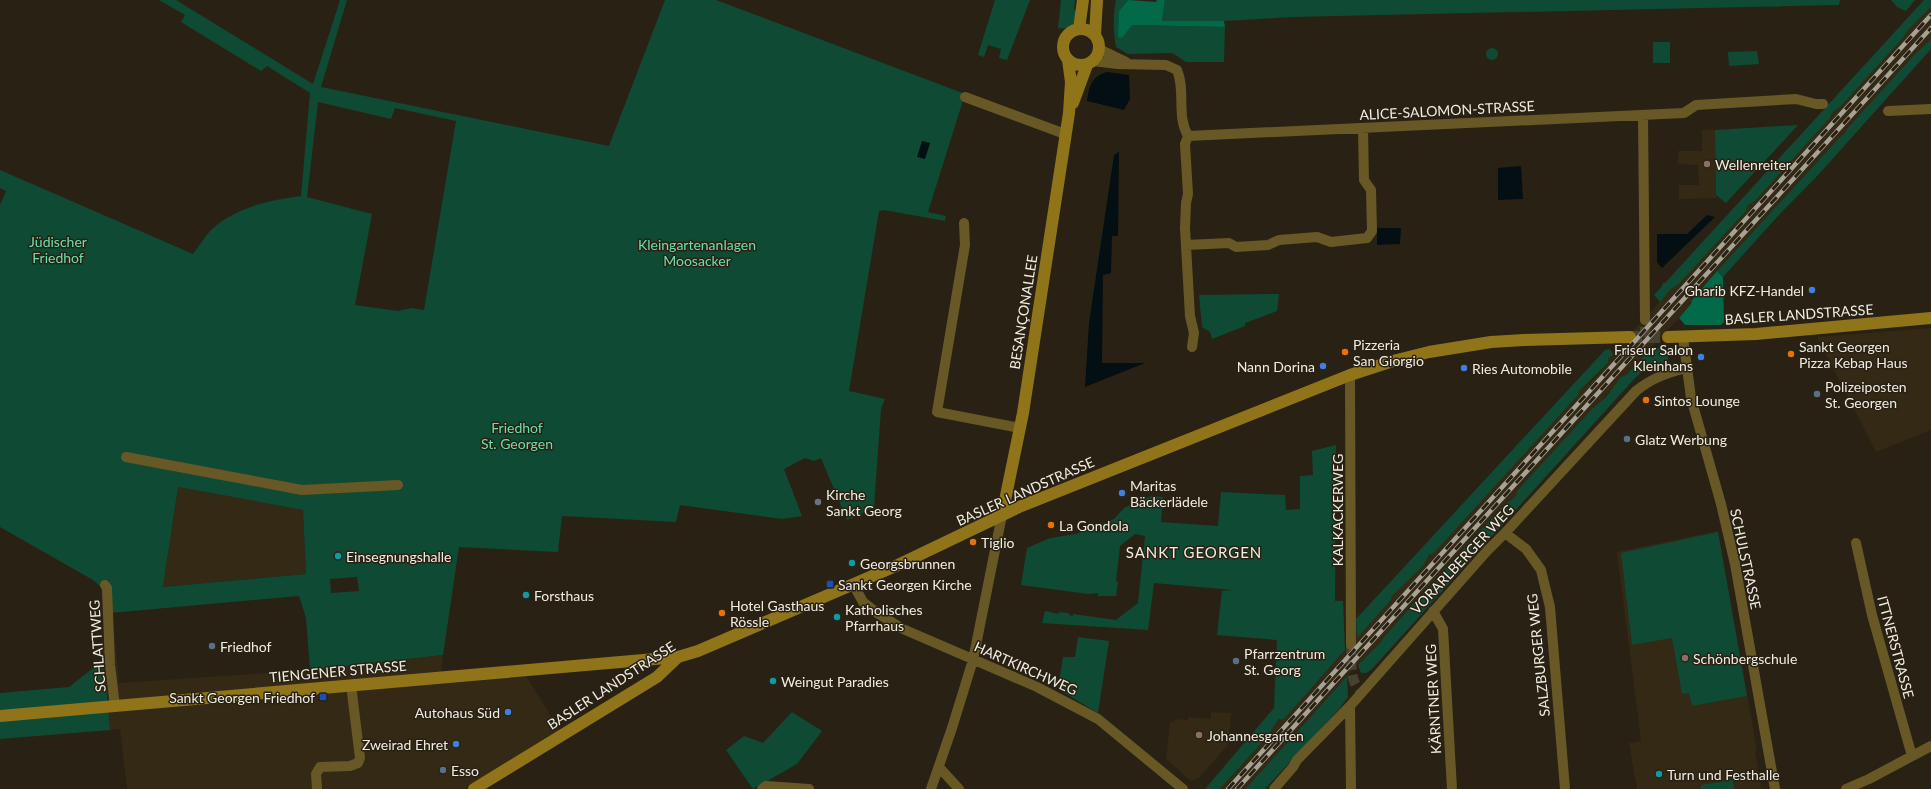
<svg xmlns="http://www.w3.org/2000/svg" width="1931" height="789" viewBox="0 0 1931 789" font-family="Lato,sans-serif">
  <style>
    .built { fill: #332914 }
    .green { fill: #0f4a34; fill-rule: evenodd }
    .forest { fill: #026949 }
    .water { fill: #040f13 }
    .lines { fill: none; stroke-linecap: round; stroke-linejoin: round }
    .street-tunnel { stroke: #474033; stroke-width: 10; stroke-dasharray: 10 5; stroke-linecap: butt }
    .secondary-tunnel { stroke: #474033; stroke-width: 12; stroke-dasharray: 12 6; stroke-linecap: butt }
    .street { stroke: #685826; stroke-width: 10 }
    .secondary { stroke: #8f741a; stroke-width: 12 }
    .rail-casing { stroke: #a7a296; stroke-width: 4.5 }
    .rail { stroke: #292214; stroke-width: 3; stroke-dasharray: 9; stroke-linecap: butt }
    .education-dot { fill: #8d6e63; stroke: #292214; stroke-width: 1.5 }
    .shop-dot { fill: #3f7fe0; stroke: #292214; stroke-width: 1.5 }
    .food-dot { fill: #e8710a; stroke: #292214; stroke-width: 1.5 }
    .service-dot { fill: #5c6f8a; stroke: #292214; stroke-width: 1.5 }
    .worship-dot { fill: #6b7280; stroke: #292214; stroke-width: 1.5 }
    .culture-dot { fill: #0f9aa8; stroke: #292214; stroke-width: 1.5 }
    .transit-dot { fill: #1a4fb4; stroke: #292214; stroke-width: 1.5 }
    .labels { text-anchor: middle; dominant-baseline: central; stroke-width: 3; stroke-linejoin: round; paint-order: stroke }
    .street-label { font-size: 14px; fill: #f0ece2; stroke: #292214 }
    .poi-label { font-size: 14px; fill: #f0ece2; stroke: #292214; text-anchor: start }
    .park-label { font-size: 14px; fill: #6adfae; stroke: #292214 }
    .neighbourhood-label { font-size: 15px; letter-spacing: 1px; fill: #f0ece2; stroke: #292214 }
  </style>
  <rect width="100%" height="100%" fill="#292214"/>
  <path class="built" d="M 1931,7 L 1931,39 L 1915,54 L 1848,131 L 1839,138 L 1773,210 L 1692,299 L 1692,304 L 1517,491 L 1516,496 L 1503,506 L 1446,568 L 1446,572 L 1417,600 L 1383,638 L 1382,641 L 1347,676 L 1297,732 L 1297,736 L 1287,743 L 1245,789 L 1220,789 L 1267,737 L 1280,719 L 1284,718 L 1391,600 L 1391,597 L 1430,555 L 1434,553 L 1585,385 L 1590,383 L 1608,363 L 1608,359 L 1671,289 L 1678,285 L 1746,211 L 1747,206 L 1755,201 L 1830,118 L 1832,113 L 1840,107 L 1902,39 L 1909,29 Z
    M 1702,130 L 1715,130 L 1716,198 L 1679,199 L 1679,185 L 1699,185 L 1698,165 L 1678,164 L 1678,151 L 1702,151 Z
    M 1931,328 L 1931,430 L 1876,452 L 1817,337 Z
    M 178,487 L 303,510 L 306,574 L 163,587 Z
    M 1718,531 L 1757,751 L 1755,752 L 1761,788 L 1765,789 L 1637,789 L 1629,743 L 1641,741 L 1617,552 Z
    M 108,579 L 111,587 L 110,613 L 114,629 L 119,683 L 310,670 L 443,655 L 440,684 L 526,676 L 560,731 L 464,789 L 127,789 L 120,729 L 110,730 L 107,684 L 97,665 L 102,660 L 104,636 L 101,587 Z
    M 1233,697 L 1228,745 L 1200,777 L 1191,781 L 1166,759 L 1170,723 L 1176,719 L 1188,720 L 1188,717 L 1211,719 L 1211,712 L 1231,713 Z"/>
  <path class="green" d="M 159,0 L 176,0 L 313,84 L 340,0 L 347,0 L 321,87 L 609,146 L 665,0 L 716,0 L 965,94 L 928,212 L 946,216 L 945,221 L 884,210 L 879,211 L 849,391 L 885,399 L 881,409 L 874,508 L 847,520 L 821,458 L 814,461 L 805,458 L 784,469 L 802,516 L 783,519 L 680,505 L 676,522 L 562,516 L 558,552 L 459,547 L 443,655 L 310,670 L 306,618 L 299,596 L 110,613 L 111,587 L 108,579 L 101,587 L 93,580 L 0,527 L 0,205 L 6,191 L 0,188 L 0,170 L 193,254 C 199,246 204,238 210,231 C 234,208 269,200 301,196 L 310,93 L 267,66 L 261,71 L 181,22 L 185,15 ZM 318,102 L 391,119 L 395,108 L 456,121 L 424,310 L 411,308 L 398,311 L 355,305 L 372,214 L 307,197 ZM 178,487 L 303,510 L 306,574 L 163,587 ZM 357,577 L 359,591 L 331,593 L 330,579 Z
    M 995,0 L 1030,0 L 1007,60 L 999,58 L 1001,49 L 988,45 L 984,57 L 978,55 Z
    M 1061,0 L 1075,0 L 1074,10 L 1078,10 L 1073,25 L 1069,29 L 1058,28 Z
    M 1116,0 L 1128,0 L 1119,11 L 1132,25 L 1225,27 L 1224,62 L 1186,62 L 1172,53 L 1128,54 L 1116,47 C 1113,30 1113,16 1116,0 Z
    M 1165,0 L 1840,0 L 1839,5 L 1292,17 L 1224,21 L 1162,21 Z
    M 1891,0 L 1915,0 L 1906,11 L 1897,7 Z
    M 1924,0 L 1931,0 L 1931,7 L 1909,29 L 1902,39 L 1840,107 L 1832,113 L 1830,118 L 1755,201 L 1747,206 L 1746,211 L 1678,285 L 1671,289 L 1660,302 L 1654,295 L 1662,286 L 1663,283 L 1665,283 Z
    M 1931,39 L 1931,49 L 1819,174 L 1777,217 L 1723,277 L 1717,271 L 1839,138 L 1847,131 L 1846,130 L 1915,54 Z
    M 1653,42 L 1670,42 L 1670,63 L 1653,63 Z
    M1486 54a6 6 0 1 1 12 0a6 6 0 1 1-12 0Z
    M 1757,51 L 1759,64 L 1729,66 L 1728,52 Z
    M 1798,125 L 1726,203 L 1716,195 L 1715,130 Z
    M 1279,294 L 1277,311 L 1245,323 L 1245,326 L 1212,339 L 1210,332 L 1202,327 L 1199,295 Z
    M 1652,347 L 1666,349 L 1669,364 L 1642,372 L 1636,377 L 1371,670 L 1366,673 L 1361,673 L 1358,665 L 1382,641 L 1383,638 L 1417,600 L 1446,572 L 1446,568 L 1503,506 L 1516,496 L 1517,491 L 1592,409 L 1606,397 L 1621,377 L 1626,375 Z
    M 1610,349 L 1613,354 L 1608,359 L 1608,363 L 1579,391 L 1578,395 L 1434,553 L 1429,555 L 1423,566 L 1391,597 L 1391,600 L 1357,638 L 1356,619 L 1605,350 Z
    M 1336,445 L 1335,601 L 1343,601 L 1345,650 L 1284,719 L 1279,719 L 1267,737 L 1220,789 L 1205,789 L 1274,708 L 1277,640 L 1217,635 L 1222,591 L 1233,590 L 1154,583 L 1148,630 L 1042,623 L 1045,611 L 1059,614 L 1059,612 L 1069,613 L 1069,615 L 1073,616 L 1073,614 L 1116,620 L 1138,603 L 1145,536 L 1135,534 L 1120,546 L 1116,581 L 1118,582 L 1116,596 L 1098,596 L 1098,593 L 1088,594 L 1021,585 L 1027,548 L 1050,538 L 1076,534 L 1114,519 L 1124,508 L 1132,504 L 1152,496 L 1163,497 L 1161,522 L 1218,526 L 1221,492 L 1285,495 L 1286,510 L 1300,509 L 1300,476 L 1313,475 L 1312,451 Z
    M 1718,532 L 1747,696 L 1692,706 L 1689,693 L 1682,694 L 1672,638 L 1632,645 L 1621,553 Z
    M 1078,637 L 1109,641 L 1098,713 L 1058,689 L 1063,657 L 1075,657 Z
    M 97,665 L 105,671 L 110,730 L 0,739 L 0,693 L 69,687 Z
    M 1347,676 L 1348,697 L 1339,709 L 1265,789 L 1245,789 L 1287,743 L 1297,736 L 1297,732 Z
    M 792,712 L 822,731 L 797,764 L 753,789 L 726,750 L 744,736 L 763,743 Z
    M 1733,780 L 1734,789 L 1701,789 L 1701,785 Z"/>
  <path class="forest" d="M 1128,0 L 1156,2 L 1157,0 L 1165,0 L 1162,21 L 1224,21 L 1225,27 L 1132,25 L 1122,38 L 1118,37 L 1119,11 Z
    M 1717,271 L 1723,277 L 1724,322 L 1721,325 L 1685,325 L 1679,318 L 1691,304 L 1692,300 Z"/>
  <path class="water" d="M 1107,72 L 1129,75 L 1130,99 L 1124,110 L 1087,101 C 1089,86 1092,76 1107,72 Z
    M 922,141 L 930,143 L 925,159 L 917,157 Z
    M 1119,152 L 1118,236 L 1112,236 L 1111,273 L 1103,275 L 1102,363 L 1145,363 L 1085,387 L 1089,323 L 1114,155 Z
    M 1521,166 L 1523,199 L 1498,200 L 1498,168 Z
    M 1707,215 L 1715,217 L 1662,268 L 1657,262 L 1657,234 L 1687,234 Z
    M 1377,228 L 1401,228 L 1400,244 L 1377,245 Z"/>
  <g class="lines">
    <path class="street-tunnel" d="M 1645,337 L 1645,320
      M 1351,645 C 1352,662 1348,681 1362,692"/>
    <path class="secondary-tunnel" d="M 1630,337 L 1668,337"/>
    <path class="street" d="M 1099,49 L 1126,62
      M 1093,61 L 1118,64 L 1166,65 L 1177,70 C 1186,91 1176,115 1188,136 L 1684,113 L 1696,105 L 1796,99 L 1816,104 L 1823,104
      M 965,97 L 1065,134
      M 1888,111 L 1931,109
      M 1643,115 L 1645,320
      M 1188,136 L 1185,144 L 1188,194 L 1186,203 L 1185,228 L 1190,316 L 1194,333 L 1192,347
      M 964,223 L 965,245 L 937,412 L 1020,428
      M 1186,245 L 1229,243 L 1236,247 L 1268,245 L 1279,240 L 1317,237 L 1331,242 L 1367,238 L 1372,231 L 1371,190 L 1364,180 L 1363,128
      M 1683,337 L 1691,398 L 1721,504 L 1735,564 L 1775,789
      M 1350,375 L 1351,645
      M 126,457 L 302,490 L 398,485
      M 1505,533 L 1526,549 L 1541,570 L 1550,607 L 1565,789
      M 1856,543 L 1872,615 L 1912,756
      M 853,584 L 863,602 L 877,613 L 903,629 L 1037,687 L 1098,719 L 1183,789
      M 105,585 L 107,588 L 110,665 L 115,706
      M 1433,611 L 1443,629 L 1452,789
      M 1350,706 L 1351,789
      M 939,767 L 959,789
      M 317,789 L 316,774 L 320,767 L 350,766 L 358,763 L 360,758 L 351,685
      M 762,789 L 766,786 L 809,789
      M 931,789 L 952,728 L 973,660 L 1002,515
      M 1274,789 L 1293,767 L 1297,760 L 1350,706 L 1487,551 L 1505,533 L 1636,391 C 1652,378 1667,373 1686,368
      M 1846,789 L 1869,779 L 1931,746"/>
    <path class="secondary" d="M1063 47a18 18 0 1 1 36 0a18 18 0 1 1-36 0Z
      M 1079,29 L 1083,0
      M 1095,35 L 1097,0
      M 1073,103 L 1087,65
      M 1668,337 L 1756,334 L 1931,318
      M 1002,515 L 1023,413 L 1069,113 L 1071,82 L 1068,60
      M 0,716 L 678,657
      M 474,789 L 657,677 L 678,657 L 698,651 L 898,565 L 1019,507 L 1350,375 L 1393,361 L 1429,352 L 1491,342 L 1524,340 L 1630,337"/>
    <defs>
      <path id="rail" d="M 1228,789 L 1931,15
        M 1237,789 L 1931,28"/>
    </defs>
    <use href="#rail" class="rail-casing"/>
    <use href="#rail" class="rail"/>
  </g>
  <g class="education-dot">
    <circle cx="1707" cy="164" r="4"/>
    <circle cx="1685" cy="658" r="4"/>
    <circle cx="1199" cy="735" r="4"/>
  </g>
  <g class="shop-dot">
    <circle cx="1812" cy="290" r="4"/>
    <circle cx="1701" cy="357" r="4"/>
    <circle cx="1323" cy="366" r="4"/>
    <circle cx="1464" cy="368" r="4"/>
    <circle cx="1122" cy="493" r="4"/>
    <circle cx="508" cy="712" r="4"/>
    <circle cx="456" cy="744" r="4"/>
  </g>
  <g class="food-dot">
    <circle cx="1345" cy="352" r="4"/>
    <circle cx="1791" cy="354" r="4"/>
    <circle cx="1646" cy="400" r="4"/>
    <circle cx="1051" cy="525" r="4"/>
    <circle cx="973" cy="542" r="4"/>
    <circle cx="722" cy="613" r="4"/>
  </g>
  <g class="service-dot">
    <circle cx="1817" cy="394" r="4"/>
    <circle cx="1627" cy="439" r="4"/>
    <circle cx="212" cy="646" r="4"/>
    <circle cx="1236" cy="661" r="4"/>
    <circle cx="443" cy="770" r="4"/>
  </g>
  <circle class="worship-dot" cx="818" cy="502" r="4"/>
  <g class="culture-dot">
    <circle cx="338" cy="556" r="4"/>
    <circle cx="852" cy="563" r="4"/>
    <circle cx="526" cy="595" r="4"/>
    <circle cx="837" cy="617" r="4"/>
    <circle cx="773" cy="681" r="4"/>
    <circle cx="1659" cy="774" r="4"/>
  </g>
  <g class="transit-dot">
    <rect x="826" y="580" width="8" height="8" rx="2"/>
    <rect x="319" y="693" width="8" height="8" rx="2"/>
  </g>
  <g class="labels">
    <g class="street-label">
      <text transform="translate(1447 110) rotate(-3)">ALICE-SALOMON-STRASSE</text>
      <text transform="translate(1023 312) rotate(-81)">BESANÇONALLEE</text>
      <text transform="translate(1799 314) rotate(-4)">BASLER LANDSTRASSE</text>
      <text transform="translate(1025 491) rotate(-24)">BASLER LANDSTRASSE</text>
      <text transform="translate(1337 510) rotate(-90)">KALKACKERWEG</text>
      <text transform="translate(1462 559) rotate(-47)">VORARLBERGER WEG</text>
      <text transform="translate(1746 559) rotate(78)">SCHULSTRASSE</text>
      <text transform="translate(97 646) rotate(-94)">SCHLATTWEG</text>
      <text transform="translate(1896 647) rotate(75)">ITTNERSTRASSE</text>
      <text transform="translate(1538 655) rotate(-96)">SALZBURGER WEG</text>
      <text transform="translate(1026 668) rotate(24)">HARTKIRCHWEG</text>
      <text transform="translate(338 671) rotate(-5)">TIENGENER STRASSE</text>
      <text transform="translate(611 685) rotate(-33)">BASLER LANDSTRASSE</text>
      <text transform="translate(1433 699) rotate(-93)">KÄRNTNER WEG</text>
    </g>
    <g class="poi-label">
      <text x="1715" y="164">Wellenreiter</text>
      <text x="1804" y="290" text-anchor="end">Gharib KFZ-Handel</text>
      <text x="1353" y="344">Pizzeria<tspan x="1353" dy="16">San Giorgio</tspan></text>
      <text x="1799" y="346">Sankt Georgen<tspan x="1799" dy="16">Pizza Kebap Haus</tspan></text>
      <text x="1693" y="349" text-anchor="end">Friseur Salon<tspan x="1693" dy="16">Kleinhans</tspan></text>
      <text x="1315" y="366" text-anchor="end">Nann Dorina</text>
      <text x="1472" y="368">Ries Automobile</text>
      <text x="1825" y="386">Polizeiposten<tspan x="1825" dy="16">St. Georgen</tspan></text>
      <text x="1654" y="400">Sintos Lounge</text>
      <text x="1635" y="439">Glatz Werbung</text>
      <text x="1130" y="485">Maritas<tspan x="1130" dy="16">Bäckerlädele</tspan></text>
      <text x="826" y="494">Kirche<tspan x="826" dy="16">Sankt Georg</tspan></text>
      <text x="1059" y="525">La Gondola</text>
      <text x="981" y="542">Tiglio</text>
      <text x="346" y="556">Einsegnungshalle</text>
      <text x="860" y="563">Georgsbrunnen</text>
      <text x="838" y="584">Sankt Georgen Kirche</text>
      <text x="534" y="595">Forsthaus</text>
      <text x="730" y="605">Hotel Gasthaus<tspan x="730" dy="16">Rössle</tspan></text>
      <text x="845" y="609">Katholisches<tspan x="845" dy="16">Pfarrhaus</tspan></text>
      <text x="220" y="646">Friedhof</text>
      <text x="1244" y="653">Pfarrzentrum<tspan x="1244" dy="16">St. Georg</tspan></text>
      <text x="1693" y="658">Schönbergschule</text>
      <text x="781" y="681">Weingut Paradies</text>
      <text x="315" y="697" text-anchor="end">Sankt Georgen Friedhof</text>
      <text x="500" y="712" text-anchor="end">Autohaus Süd</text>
      <text x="1207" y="735">Johannesgarten</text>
      <text x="448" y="744" text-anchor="end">Zweirad Ehret</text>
      <text x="451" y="770">Esso</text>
      <text x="1667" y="774">Turn und Festhalle</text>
    </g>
    <g class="park-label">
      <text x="58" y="241">Jüdischer<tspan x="58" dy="16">Friedhof</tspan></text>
      <text x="697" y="244">Kleingartenanlagen<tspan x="697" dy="16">Moosacker</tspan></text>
      <text x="517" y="427">Friedhof<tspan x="517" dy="16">St. Georgen</tspan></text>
    </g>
    <g class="neighbourhood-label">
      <text x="1194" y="552">SANKT GEORGEN</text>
    </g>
  </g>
</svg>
